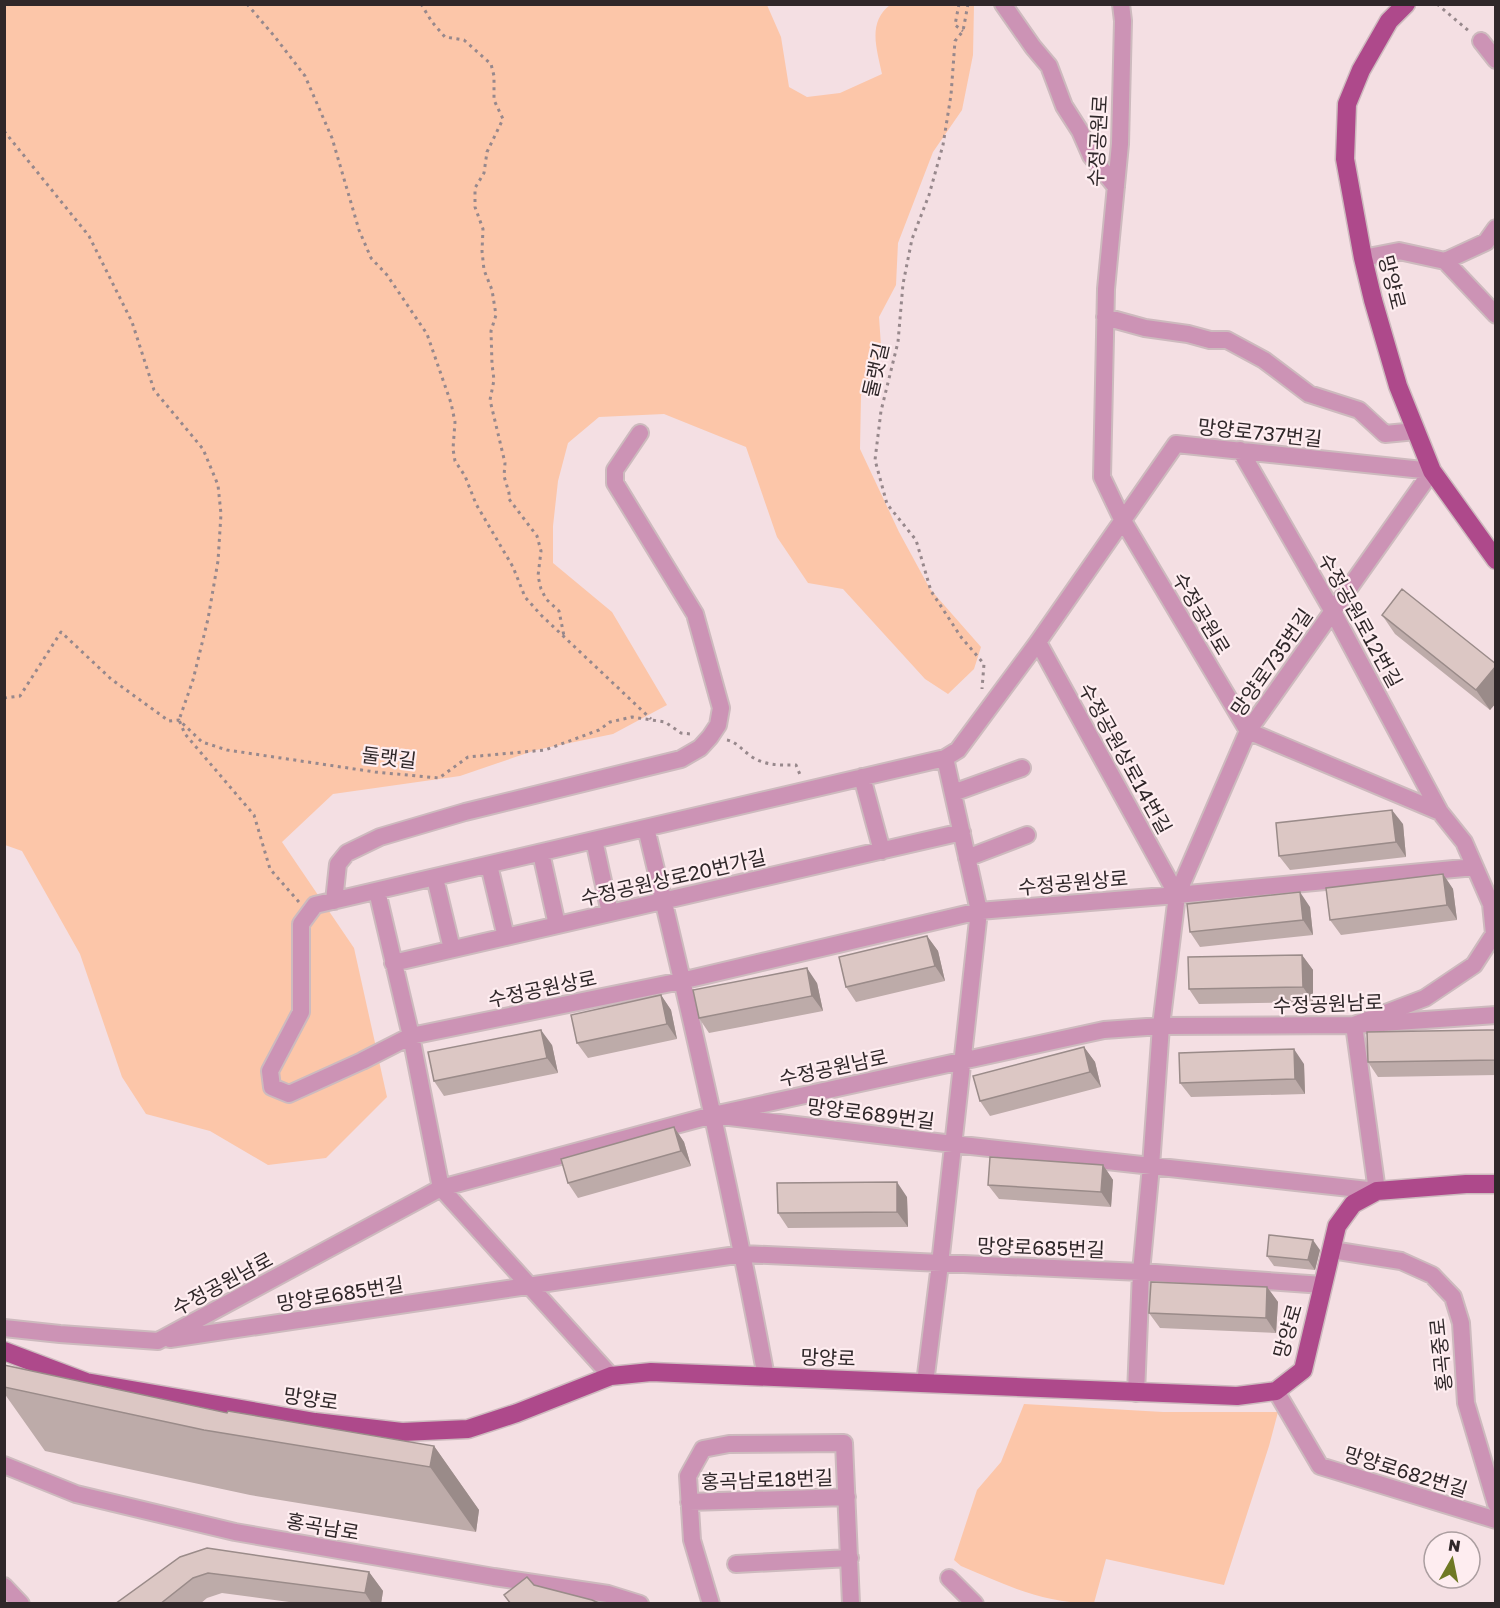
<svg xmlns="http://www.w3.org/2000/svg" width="1500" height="1608" viewBox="0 0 1500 1608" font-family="'Golos Text','Noto Sans KR',sans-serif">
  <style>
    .green { fill: #fcc6a9 }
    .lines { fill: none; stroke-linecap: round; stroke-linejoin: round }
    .minor-casing { stroke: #cdbabe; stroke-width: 20 }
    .major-casing { stroke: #cdbabe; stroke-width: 21 }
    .path { stroke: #97888c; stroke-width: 3; stroke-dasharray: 3 4.5; stroke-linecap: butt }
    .minor { stroke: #cc93b5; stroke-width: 16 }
    .major { stroke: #ae498b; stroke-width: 18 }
    .wall { fill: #bdaba9 }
    .shaded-wall { fill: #9a8b89 }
    .building { fill: #dcc7c4; stroke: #9a8b89; stroke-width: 1.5 }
    .labels { text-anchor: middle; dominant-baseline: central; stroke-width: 4.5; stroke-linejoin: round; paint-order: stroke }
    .street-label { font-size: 20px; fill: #2f2729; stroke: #feedf0 }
  </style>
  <rect width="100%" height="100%" fill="#f4dfe3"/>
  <path class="green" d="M 5,5 L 767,5 L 781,37 L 789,87 L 807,97 L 840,93 L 882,74 C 877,49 867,23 890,5 L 974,5 L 973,55 L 962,110 L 933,152 L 898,243 L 896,285 L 879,317 L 881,346 L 861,396 L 860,449 L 899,532 L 930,589 L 981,647 L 974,669 L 948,694 L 925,679 L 843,589 L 808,583 L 777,537 L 746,447 L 664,414 L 599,417 L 568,443 L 558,481 L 553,526 L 553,563 L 612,612 L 667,705 L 613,734 L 536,750 L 460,776 L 333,794 L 282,842 L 354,948 L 387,1097 L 326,1158 L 268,1165 L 210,1131 L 146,1114 L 122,1077 L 80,954 L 22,851 L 5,845 Z
    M 1024,1404 L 1163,1412 L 1278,1412 L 1269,1446 L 1224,1585 L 1106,1559 L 1094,1603 C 1044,1604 1006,1585 961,1566 L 954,1560 L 977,1490 L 1001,1462 Z"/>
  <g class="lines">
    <defs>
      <path id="minor" d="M 1003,4 L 1033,47 L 1049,66 L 1064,106 L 1080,131 L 1091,156 L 1116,187
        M 1481,41 L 1496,60
        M 1363,258 L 1399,251 L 1445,261 L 1496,315
        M 1445,261 L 1486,242 L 1496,228
        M 1105,317 L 1145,328 L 1188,334 L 1210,340 L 1227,340 L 1264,360 L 1309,394 L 1359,410 L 1385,434 L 1416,431
        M 1240,450 L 1332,610 L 1440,812
        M 1038,642 L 1177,895
        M 862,777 L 882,851
        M 953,793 L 1022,768
        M 646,828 C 690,1010 732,1192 766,1377
        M 594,840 L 610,913
        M 541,853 L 557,925
        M 967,858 L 1027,835
        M 489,865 L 506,937
        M 435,878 L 452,949
        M 377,891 L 411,1036 L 441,1188 L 611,1376
        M 334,901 L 338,864 L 347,853 L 380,837 L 465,812 L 681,759 L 700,748 L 710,737 L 718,725 L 721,708 L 695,614 L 615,483 L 615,470 L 640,433
        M 393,963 L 962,832
        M 713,1115 L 953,1144 L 1377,1191 L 1354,1025 L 1425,998 L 1474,965 L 1494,934 L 1491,904 L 1464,842 L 1440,812 L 1248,731 L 1122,519 L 1102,477 L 1106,289 L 1120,144 L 1123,21 L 1121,4
        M 1332,1250 L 1401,1261 L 1432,1275 L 1453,1297 L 1461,1323 L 1466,1403 L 1496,1504
        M 4,1328 L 60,1334 L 158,1341 L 441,1188 L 713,1115 L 1104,1030 L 1161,1026 L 1354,1025 L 1496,1015
        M 170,1339 L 743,1254 L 1141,1272 L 1323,1285
        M 925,1383 L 940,1264 L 979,911 L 945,758
        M 1276,1391 L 1320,1466 L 1496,1520
        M 1136,1393 L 1141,1272 L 1151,1166 L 1161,1026 L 1177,895 L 1248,731 L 1432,471 L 1176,444 L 1038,642 L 958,750 L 945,758 L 315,905 L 301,924 L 301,1012 L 270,1071 L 272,1087 L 289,1094 L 362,1061 L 411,1036 L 681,981 L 979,911 L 1177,895 L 1475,867
        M 4,1465 L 76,1494 L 235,1532 L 494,1577 L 608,1594 L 640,1604
        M 689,1502 L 847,1497
        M 736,1564 L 850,1558
        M 949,1578 L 975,1604
        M 4,1586 L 21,1604
        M 711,1604 L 692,1540 L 688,1476 L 703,1449 L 729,1444 L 844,1443 L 851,1604"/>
      <path id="major" d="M 1406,4 L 1389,21 L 1361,70 L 1347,104 L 1345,159 L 1363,258 L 1373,300 L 1398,386 L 1432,471 L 1496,560
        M 4,1351 L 86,1382 L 315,1422 L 402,1432 L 468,1429 L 517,1413 L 611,1376 L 651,1372 L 1237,1396 L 1276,1391 L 1303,1370 L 1337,1226 L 1353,1204 L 1377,1191 L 1466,1184 L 1496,1184"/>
    </defs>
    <use href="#minor" class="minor-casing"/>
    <use href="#major" class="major-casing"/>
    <path class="path" d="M 247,4 L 275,37 L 305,76 L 332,138 L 359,230 L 371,258 L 387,275 L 427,334 L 451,403 L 455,422 L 453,449 L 455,461 L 465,476 L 476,504 L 513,567 L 525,597 L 541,615 L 651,719
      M 421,4 L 432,22 L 445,37 L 464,40 L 491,64 L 494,76 L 494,100 L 503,119 L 487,152 L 484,173 L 475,188 L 475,207 L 483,229 L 482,251 L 484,270 L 492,290 L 496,315 L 491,331 L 492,364 L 494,380 L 490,400 L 505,463 L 504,476 L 509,493 L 509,499 L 537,536 L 541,551 L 538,576 L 541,589 L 546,599 L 559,611 L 564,636
      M 959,4 L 955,25 L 963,31
      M 968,4 L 963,31 L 955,41 L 951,95 L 943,145 L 929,195 L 912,239 L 903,284 L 898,342 L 881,411 L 875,460 L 887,504 L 916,540 L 931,591 L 961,637 L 984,664 L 982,689
      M 1437,4 L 1470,32
      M 4,131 L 89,236 L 132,322 L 154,390 L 203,449 L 218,485 L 221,514 L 218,561 L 208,619 L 193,680 L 179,720 L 185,734 L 254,815 L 270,869 L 299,902
      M 4,698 L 20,696 L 61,632 L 111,679 L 169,721 L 179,720 L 202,742 L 227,750 L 375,772 L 439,778 L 468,757 L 545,750 L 599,730 L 610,722 L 632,717 L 665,722 L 681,733 L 691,734
      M 727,740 C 737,742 743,751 752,757 C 767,766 779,765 796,765 L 801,777"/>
    <use href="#minor" class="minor"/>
    <use href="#major" class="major"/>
  </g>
  <path class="wall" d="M 1382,615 L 1496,664 L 1496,703 L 1490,710 L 1395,634 Z
    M 1403,824 L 1406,857 L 1290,870 L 1279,856 Z
    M 1443,874 L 1453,889 L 1457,920 L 1341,935 L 1330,920 Z
    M 1310,907 L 1313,935 L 1200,947 L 1190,932 Z
    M 927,936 L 938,951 L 945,981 L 856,1002 L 846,987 Z
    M 1302,955 L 1313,970 L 1313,1002 L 1199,1004 L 1189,989 Z
    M 817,983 L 823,1011 L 709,1033 L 699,1018 Z
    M 661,995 L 671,1010 L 677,1039 L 588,1058 L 577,1043 Z
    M 1496,1030 L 1496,1075 L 1378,1077 L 1368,1062 Z
    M 552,1045 L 558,1073 L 444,1096 L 434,1081 Z
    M 1084,1047 L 1095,1062 L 1101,1087 L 990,1116 L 980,1101 Z
    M 1304,1064 L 1305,1094 L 1191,1097 L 1180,1083 Z
    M 674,1127 L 684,1142 L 691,1166 L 578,1198 L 568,1183 Z
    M 1103,1165 L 1113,1180 L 1111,1207 L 999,1199 L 988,1185 Z
    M 907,1197 L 908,1227 L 788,1228 L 778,1213 Z
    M 1320,1250 L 1315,1270 L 1274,1266 L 1267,1256 Z
    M 1267,1287 L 1278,1302 L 1276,1333 L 1160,1328 L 1149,1313 Z
    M 4,1365 L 227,1413 L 434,1446 L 479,1510 L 476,1532 L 250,1495 L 45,1451 L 4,1393 Z
    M 180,1557 L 369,1572 L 383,1591 L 381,1604 L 304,1604 L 222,1593 L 207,1598 L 200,1604 L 115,1604 Z"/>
  <path class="shaded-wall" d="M 1496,666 L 1496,703 L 1490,710 L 1476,690 Z
    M 1392,810 L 1403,824 L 1406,857 L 1396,842 Z
    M 1443,874 L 1453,889 L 1457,920 L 1447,905 Z
    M 1300,892 L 1310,907 L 1313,935 L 1303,920 Z
    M 927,936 L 938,951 L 945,981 L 935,966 Z
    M 1302,955 L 1313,970 L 1313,1002 L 1303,987 Z
    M 807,968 L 817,983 L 823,1011 L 812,996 Z
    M 661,995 L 671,1010 L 677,1039 L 667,1024 Z
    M 541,1030 L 552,1045 L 558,1073 L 547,1058 Z
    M 1084,1047 L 1095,1062 L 1101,1087 L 1090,1072 Z
    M 1294,1049 L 1304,1064 L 1305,1094 L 1295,1079 Z
    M 674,1127 L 684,1142 L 691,1166 L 681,1151 Z
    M 1103,1165 L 1113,1180 L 1111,1207 L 1101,1192 Z
    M 897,1182 L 907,1197 L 908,1227 L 897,1212 Z
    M 1313,1240 L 1320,1250 L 1315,1270 L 1308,1260 Z
    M 1267,1287 L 1278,1302 L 1276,1333 L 1266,1318 Z
    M 434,1446 L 479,1510 L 476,1532 L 430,1467 Z
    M 369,1572 L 383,1591 L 381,1604 L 372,1604 L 365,1593 Z"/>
  <path class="building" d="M 1402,589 L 1496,664 L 1496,666 L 1476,690 L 1382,615 Z
    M 1392,810 L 1396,842 L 1279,856 L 1276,823 Z
    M 1443,874 L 1447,905 L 1330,920 L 1326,888 Z
    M 1300,892 L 1303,920 L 1190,932 L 1187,904 Z
    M 927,936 L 935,966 L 846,987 L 839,957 Z
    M 1302,955 L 1303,987 L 1189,989 L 1188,957 Z
    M 807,968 L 812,996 L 699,1018 L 693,990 Z
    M 661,995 L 667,1024 L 577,1043 L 571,1015 Z
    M 541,1030 L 547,1058 L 434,1081 L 428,1052 Z
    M 1487,1030 L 1496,1030 L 1496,1060 L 1368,1062 L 1367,1032 Z
    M 1084,1047 L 1090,1072 L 980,1101 L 973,1076 Z
    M 1294,1049 L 1295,1079 L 1180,1083 L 1179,1053 Z
    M 674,1127 L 681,1151 L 568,1183 L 561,1159 Z
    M 990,1157 L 1103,1165 L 1101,1192 L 988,1185 Z
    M 897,1182 L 897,1212 L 778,1213 L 777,1183 Z
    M 1269,1235 L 1313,1240 L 1308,1260 L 1267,1256 Z
    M 1151,1282 L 1267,1287 L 1266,1318 L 1149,1313 Z
    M 4,1365 L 227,1413 L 228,1411 L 434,1446 L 430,1467 L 204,1430 L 4,1387 Z
    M 207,1548 L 369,1572 L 365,1593 L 208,1573 L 193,1578 L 160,1604 L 115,1604 L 180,1557 Z
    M 527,1577 L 534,1585 L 592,1600 L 601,1604 L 511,1604 L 504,1595 Z"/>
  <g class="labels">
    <g class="street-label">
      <text transform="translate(1097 141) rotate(-87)">수정공원로</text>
      <text transform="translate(1393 282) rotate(76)">망양로</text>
      <text transform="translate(875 370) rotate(-77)">둘랫길</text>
      <text transform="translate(1260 432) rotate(6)">망양로737번길</text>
      <text transform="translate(1202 613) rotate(59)">수정공원로</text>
      <text transform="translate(1361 620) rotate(61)">수정공원로12번길</text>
      <text transform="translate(1271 662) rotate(-55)">망양로735번길</text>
      <text transform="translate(389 757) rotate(7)">둘랫길</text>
      <text transform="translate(1126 758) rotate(61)">수정공원상로14번길</text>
      <text transform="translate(673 877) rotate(-13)">수정공원상로20번가길</text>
      <text transform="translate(1073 882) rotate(-5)">수정공원상로</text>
      <text transform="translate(542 988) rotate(-12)">수정공원상로</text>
      <text transform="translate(1328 1003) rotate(-2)">수정공원남로</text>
      <text transform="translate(833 1067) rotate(-12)">수정공원남로</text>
      <text transform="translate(871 1113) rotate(7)">망양로689번길</text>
      <text transform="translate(1041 1247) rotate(2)">망양로685번길</text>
      <text transform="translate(222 1283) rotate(-28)">수정공원남로</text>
      <text transform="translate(340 1293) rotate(-9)">망양로685번길</text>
      <text transform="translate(1287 1331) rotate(-74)">망양로</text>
      <text transform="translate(1440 1355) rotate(-96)">홍곡중로</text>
      <text transform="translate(828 1357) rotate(2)">망양로</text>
      <text transform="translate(311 1398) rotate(8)">망양로</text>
      <text transform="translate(1406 1471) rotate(17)">망양로682번길</text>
      <text transform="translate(767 1479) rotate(-2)">홍곡남로18번길</text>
      <text transform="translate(323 1526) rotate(10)">홍곡남로</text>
    </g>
  </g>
  <rect width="1500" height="1608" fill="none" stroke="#2f2729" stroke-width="12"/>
  <g transform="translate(1452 1560) rotate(9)"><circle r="28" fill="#feedf0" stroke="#ab9ea0" stroke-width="1.5"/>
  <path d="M0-4.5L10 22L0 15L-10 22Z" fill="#6f7924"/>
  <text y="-9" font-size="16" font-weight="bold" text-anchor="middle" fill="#2f2729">N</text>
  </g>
</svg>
